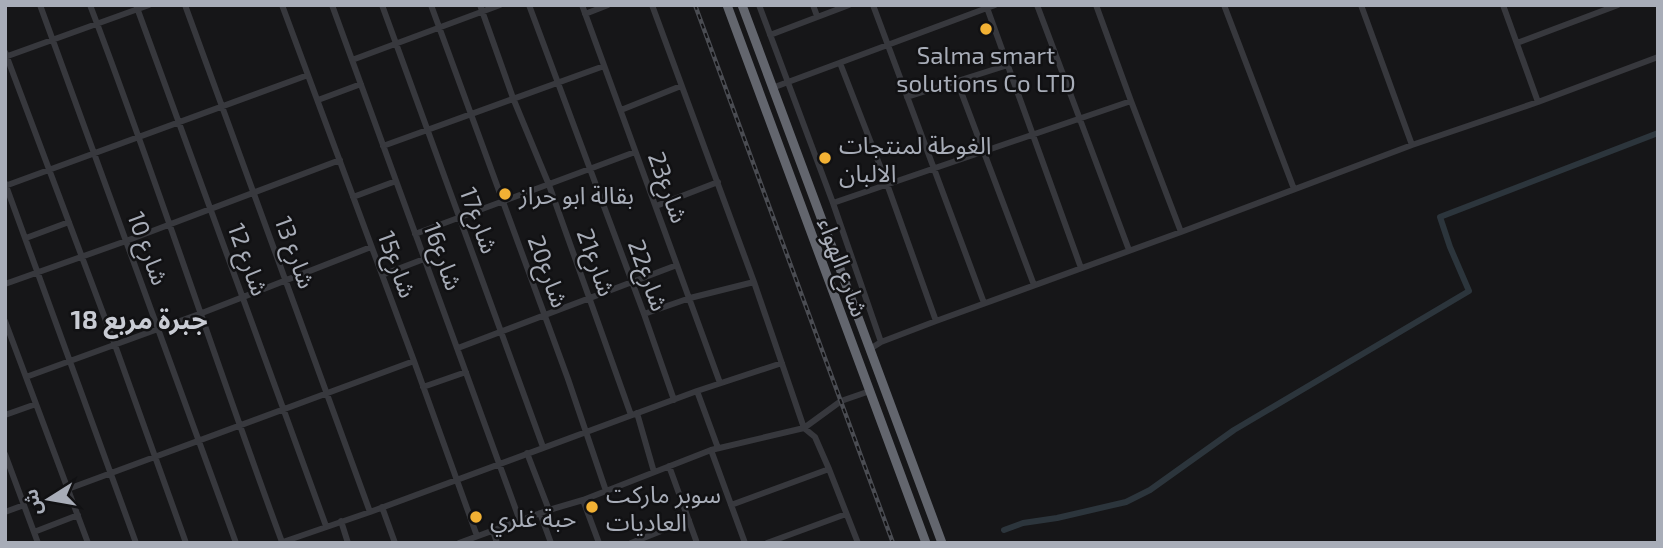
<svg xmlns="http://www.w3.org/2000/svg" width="1663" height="548" viewBox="0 0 1663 548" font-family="'Exo 2','Noto Sans Arabic',sans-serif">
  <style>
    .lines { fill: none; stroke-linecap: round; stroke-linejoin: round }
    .canal { stroke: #2c353c; stroke-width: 6 }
    .minor { stroke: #37383d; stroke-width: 6 }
    .highway { stroke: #63666e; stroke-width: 9 }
    .rail-casing { stroke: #4a4c52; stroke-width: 4.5 }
    .rail { stroke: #111113; stroke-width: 2; stroke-dasharray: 5; stroke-linecap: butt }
    .poi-dot { fill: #f2b134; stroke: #111113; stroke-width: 2.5 }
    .labels { text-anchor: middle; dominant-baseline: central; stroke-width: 5; stroke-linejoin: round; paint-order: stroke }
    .poi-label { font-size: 24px; fill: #a8adb8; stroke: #111113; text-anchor: start }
    .street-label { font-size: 24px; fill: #a8adb8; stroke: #111113 }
    .neighbourhood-label { font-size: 26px; font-weight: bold; fill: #c9ccd4; stroke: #111113 }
  </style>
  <rect width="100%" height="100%" fill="#161618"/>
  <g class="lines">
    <path class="canal" d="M 1004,530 L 1023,523 L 1057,518 L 1126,502 L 1150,490 L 1234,430 L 1469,291 L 1450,247 L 1440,217 L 1658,133"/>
    <path class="minor" d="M 40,5 L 236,543
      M 90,5 C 158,183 216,364 282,542
      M 136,5 L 326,526
      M 185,5 L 370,512
      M 282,5 L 414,361 L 477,536
      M 332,5 L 520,521
      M 382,5 L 543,447
      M 431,5 L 568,379 L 606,491
      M 480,5 L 513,98 L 549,185 L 631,415
      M 529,5 L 644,314 L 674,400
      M 582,5 L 720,383
      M 652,5 L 754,282 L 804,428 L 815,437 L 829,469 L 858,543
      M 759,5 L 833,203 L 881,342
      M 813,5 L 817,16
      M 873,5 L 984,303
      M 986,5 L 1081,268
      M 1037,5 L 1129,250
      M 1096,5 L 1131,101 L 1181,232
      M 1224,5 L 1294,189
      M 1361,5 L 1412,145
      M 1503,5 L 1538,102
      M 585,14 L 608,5
      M 770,35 L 849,5
      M 1517,43 L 1618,5
      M 5,52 L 115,345 L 186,543
      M 5,57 L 149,5
      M 352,60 L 500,5
      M 840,63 L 887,184 L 936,321
      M 957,81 L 1034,285
      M 772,88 L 995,5
      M 907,97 L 1008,65
      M 318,100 L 361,84
      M 621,110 L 681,86
      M 383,146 L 604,66
      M 5,183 L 136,543
      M 5,186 L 308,75
      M 353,197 L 396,181
      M 833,203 L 1131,101
      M 656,206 L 718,182
      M 415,234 L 635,152
      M 26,238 L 69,222
      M 382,275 L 424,259
      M 5,284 L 126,241 L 340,160
      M 644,314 L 690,298 L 754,282
      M 5,321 L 88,543
      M 458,348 L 677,265
      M 870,349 L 881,342 L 936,321 L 1181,232 L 1412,145 L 1538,102 L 1658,57
      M 26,377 L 202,313 L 371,247
      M 423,387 L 466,372
      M 697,391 L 718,448
      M 637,413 L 654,472
      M 5,415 L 36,404
      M 711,450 L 745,543
      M 527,453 L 549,510
      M 5,454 L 38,543
      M 669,466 L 697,543
      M 68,489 L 414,361
      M 583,500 L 599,543
      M 731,505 L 829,469
      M 382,507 L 395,543
      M 5,512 L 24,505
      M 540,513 L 551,543
      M 341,521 L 348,543
      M 493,531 L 497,543
      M 34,532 L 78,515
      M 280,543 L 370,512 L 697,391 L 782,363
      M 459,543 L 549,510 L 583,500 L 711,450 L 804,428 L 841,401 L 870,391
      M 631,543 L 689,520
      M 767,543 L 846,514"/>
    <path class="highway" d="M 727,5 L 926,543
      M 742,5 L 942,543"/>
    <defs>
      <path id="rail" d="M 695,5 L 893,543"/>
    </defs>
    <use href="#rail" class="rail-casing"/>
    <use href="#rail" class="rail"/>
  </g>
  <g class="poi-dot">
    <circle cx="986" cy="29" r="7"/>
    <circle cx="825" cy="158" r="7"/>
    <circle cx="505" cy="194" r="7"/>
    <circle cx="592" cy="507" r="7"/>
    <circle cx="476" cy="517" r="7"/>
  </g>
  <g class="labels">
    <g class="poi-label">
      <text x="986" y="54" text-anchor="middle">Salma smart<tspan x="986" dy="28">solutions Co LTD</tspan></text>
      <text x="839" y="144">الغوطة لمنتجات<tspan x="839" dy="28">الالبان</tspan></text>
      <text x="519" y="194">بقالة ابو حراز</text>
      <text x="606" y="493">سوبر ماركت<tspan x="606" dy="28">العاديات</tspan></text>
      <text x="490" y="517">حبة غلري</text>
    </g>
    <g class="street-label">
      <text transform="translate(669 187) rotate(70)">شارع23</text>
      <text transform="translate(480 220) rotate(70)">شارع17</text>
      <text transform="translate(149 248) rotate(70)">شارع 10</text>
      <text transform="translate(296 252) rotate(70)">شارع 13</text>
      <text transform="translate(444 256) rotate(70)">شارع16</text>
      <text transform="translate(249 259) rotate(70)">شارع 12</text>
      <text transform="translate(597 262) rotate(70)">شارع21</text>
      <text transform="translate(398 264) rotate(70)">شارع15</text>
      <text transform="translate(844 267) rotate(70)">شارع الهواء</text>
      <text transform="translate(549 271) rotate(70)">شارع20</text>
      <text transform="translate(649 275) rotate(70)">شارع22</text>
    </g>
    <g class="neighbourhood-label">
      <text x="139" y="318">جبرة مربع 18</text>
    </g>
  </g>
  <rect width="1663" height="548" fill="none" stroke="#a8adb8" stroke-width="14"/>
  <g transform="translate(49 499) rotate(259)" stroke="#111113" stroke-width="5" paint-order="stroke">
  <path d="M0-5L12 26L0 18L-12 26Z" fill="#a8adb8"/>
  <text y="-10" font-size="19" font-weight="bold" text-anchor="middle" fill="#a8adb8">ش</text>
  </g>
</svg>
